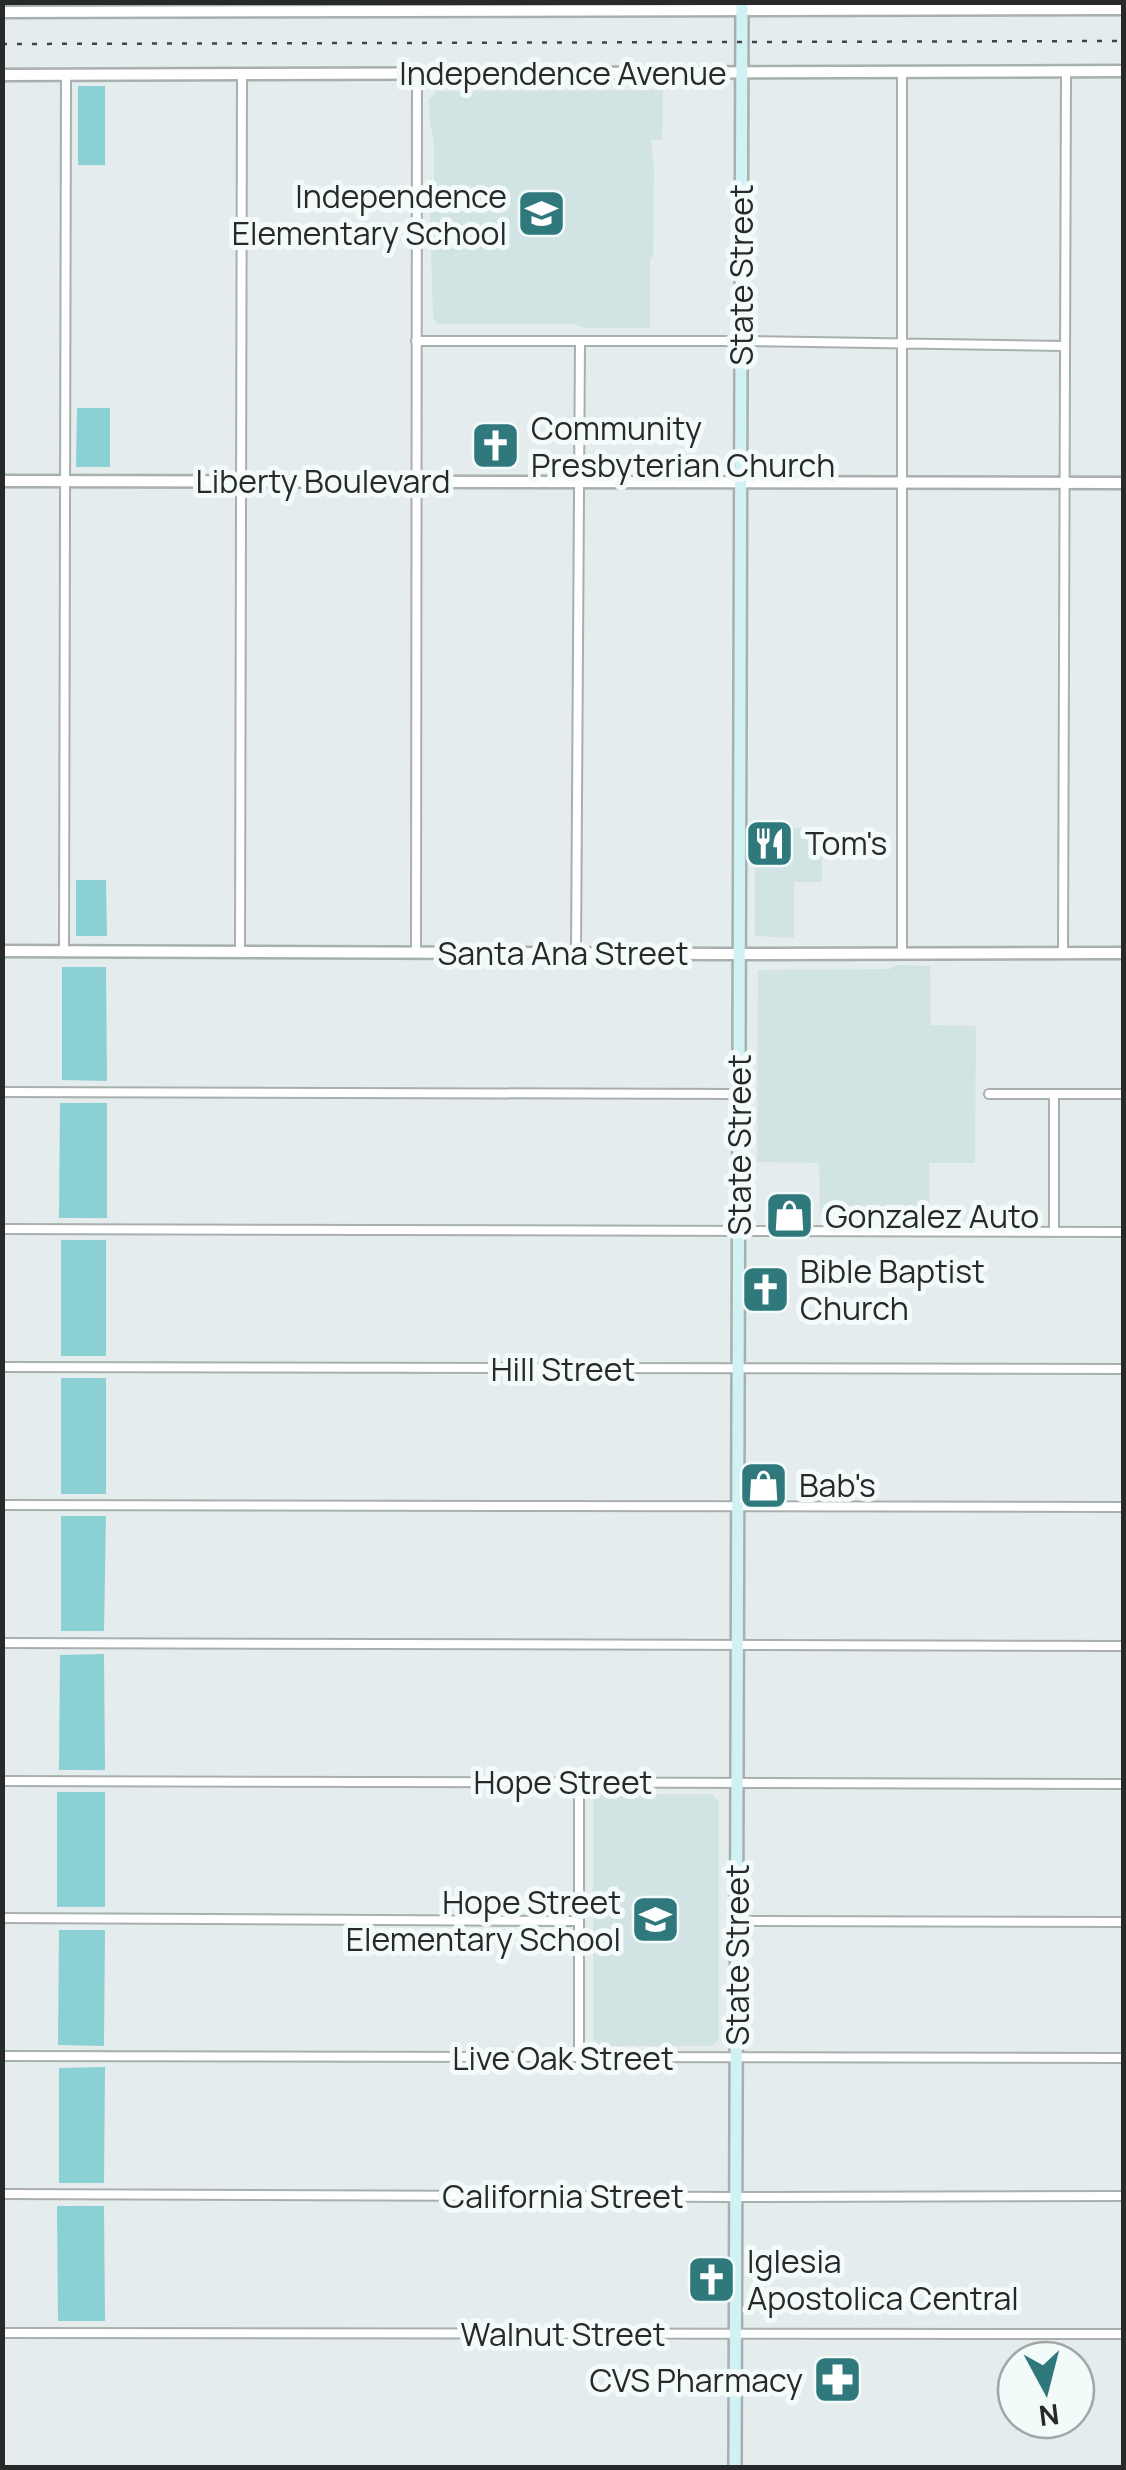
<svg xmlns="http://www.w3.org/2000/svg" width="1126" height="2470" viewBox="0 0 1126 2470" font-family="Manrope,sans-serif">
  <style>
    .built { fill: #d2e3e3 }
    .green { fill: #8bd0d3 }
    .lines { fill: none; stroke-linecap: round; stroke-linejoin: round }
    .minor-casing { stroke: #a8afaf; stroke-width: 12 }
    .tertiary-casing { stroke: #a8afaf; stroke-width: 15 }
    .secondary-casing { stroke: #a8afaf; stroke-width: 16 }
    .minor { stroke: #fff; stroke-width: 8 }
    .tertiary { stroke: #fff; stroke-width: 10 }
    .secondary { stroke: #d0f2f4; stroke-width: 11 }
    .rail { stroke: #424546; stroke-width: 2.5; stroke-dasharray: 5 10; stroke-linecap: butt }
    .labels { text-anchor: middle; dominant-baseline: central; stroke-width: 10; stroke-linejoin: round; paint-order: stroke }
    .street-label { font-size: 32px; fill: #27292a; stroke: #f2fafa }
    .poi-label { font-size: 32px; fill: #27292a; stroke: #f2fafa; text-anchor: start }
  </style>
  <rect width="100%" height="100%" fill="#e5eced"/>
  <path class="built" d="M 663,90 L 662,140 L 651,140 L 654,167 L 653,257 L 650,258 L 650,328 L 588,328 L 572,324 L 438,324 L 433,318 L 430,219 L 431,185 L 434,183 L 434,140 L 430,124 L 429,100 L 437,91 Z
    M 755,827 L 822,828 L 822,882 L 794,882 L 794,938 L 755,936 Z
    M 896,965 L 930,966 L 931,1025 L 976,1026 L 975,1163 L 929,1163 L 930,1219 L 820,1218 L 819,1163 L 757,1162 L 758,970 L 890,969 Z
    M 601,1794 L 712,1794 L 719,1802 L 719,2039 L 712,2046 L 601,2046 L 593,2039 L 593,1801 Z"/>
  <path class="green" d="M 78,86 L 105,86 L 105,165 L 78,165 Z
    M 77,408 L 110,408 L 110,467 L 76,467 Z
    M 76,880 L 106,880 L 107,936 L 76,936 Z
    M 62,967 L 106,967 L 107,1081 L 62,1080 Z
    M 60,1103 L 107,1103 L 107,1218 L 59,1218 Z
    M 61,1240 L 106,1240 L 106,1356 L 61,1356 Z
    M 61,1378 L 106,1378 L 106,1494 L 61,1494 Z
    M 61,1516 L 106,1516 L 104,1631 L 61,1631 Z
    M 104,1654 L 105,1770 L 59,1770 L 60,1655 Z
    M 57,1792 L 105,1792 L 105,1907 L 57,1907 Z
    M 59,1930 L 105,1930 L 104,2046 L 58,2045 Z
    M 105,2067 L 104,2183 L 59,2183 L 59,2068 Z
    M 57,2206 L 104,2206 L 105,2321 L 58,2321 Z"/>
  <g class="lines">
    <defs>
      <path id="minor" d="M 416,341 L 741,341 L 1065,346
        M 64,951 L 66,74
        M 240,952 L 242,74
        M 416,952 L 417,73
        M 576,953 L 580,341
        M 1063,953 L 1066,71
        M 902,954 L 902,72
        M 2,1092 L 739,1094
        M 989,1094 L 1124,1094
        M 2,1229 L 1124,1232
        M 1054,1232 L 1054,1094
        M 2,1367 L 1124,1369
        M 2,1505 L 1124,1507
        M 2,1643 L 1124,1646
        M 2,1781 L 1124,1784
        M 579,1783 L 579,2058
        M 2,1918 L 579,1921
        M 737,1921 L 1124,1922
        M 2,2056 L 1124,2058
        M 2,2194 L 737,2197 L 1124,2196
        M 2,2333 L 1124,2334"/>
      <path id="tertiary" d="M 2,12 L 1124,9
        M 2,75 L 1124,71
        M 2,481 L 1124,483
        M 2,951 L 721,954 L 1124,953"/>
      <path id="secondary" d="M 735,2468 L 742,2"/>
    </defs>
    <use href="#minor" class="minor-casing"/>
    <use href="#tertiary" class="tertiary-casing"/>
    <use href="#secondary" class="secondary-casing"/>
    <use href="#minor" class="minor"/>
    <use href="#tertiary" class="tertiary"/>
    <use href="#secondary" class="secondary"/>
    <path class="rail" d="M 2,44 L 1124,41"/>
  </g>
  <defs>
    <symbol id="school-square" viewBox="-11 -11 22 22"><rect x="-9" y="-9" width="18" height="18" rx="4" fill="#2f797c" stroke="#f2fafa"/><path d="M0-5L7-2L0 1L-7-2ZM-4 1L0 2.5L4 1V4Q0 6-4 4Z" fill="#fff"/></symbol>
    <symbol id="church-square" viewBox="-11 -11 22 22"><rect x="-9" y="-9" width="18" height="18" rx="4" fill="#2f797c" stroke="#f2fafa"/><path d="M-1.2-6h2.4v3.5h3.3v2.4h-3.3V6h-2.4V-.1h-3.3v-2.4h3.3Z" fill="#fff"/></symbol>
    <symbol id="restaurant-square" viewBox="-11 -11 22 22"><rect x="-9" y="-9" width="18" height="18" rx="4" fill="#2f797c" stroke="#f2fafa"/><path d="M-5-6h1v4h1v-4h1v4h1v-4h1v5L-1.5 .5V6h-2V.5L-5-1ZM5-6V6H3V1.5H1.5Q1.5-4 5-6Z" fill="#fff"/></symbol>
    <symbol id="shop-square" viewBox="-11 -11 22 22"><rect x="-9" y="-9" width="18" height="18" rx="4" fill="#2f797c" stroke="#f2fafa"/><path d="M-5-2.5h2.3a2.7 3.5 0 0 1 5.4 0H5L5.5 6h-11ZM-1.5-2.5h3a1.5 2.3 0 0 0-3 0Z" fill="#fff"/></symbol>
    <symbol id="pharmacy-square" viewBox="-11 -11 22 22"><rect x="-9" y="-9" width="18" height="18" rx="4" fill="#2f797c" stroke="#f2fafa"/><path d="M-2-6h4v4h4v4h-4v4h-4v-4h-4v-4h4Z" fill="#fff"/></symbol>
  </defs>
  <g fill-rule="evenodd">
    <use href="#school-square" x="514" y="186" width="55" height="55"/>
    <use href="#church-square" x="468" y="418" width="55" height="55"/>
    <use href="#restaurant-square" x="742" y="816" width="55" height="55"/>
    <use href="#shop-square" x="762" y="1188" width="55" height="55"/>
    <use href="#church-square" x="738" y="1262" width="55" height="55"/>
    <use href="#shop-square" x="736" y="1458" width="55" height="55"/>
    <use href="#school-square" x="628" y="1892" width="55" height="55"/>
    <use href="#church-square" x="684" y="2252" width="55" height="55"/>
    <use href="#pharmacy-square" x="810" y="2352" width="55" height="55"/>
  </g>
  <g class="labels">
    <g class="street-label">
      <text x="563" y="73">Independence Avenue</text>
      <text transform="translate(741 275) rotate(-90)">State Street</text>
      <text x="323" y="481">Liberty Boulevard</text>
      <text x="563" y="953">Santa Ana Street</text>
      <text transform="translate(739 1145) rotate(-90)">State Street</text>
      <text x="563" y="1369">Hill Street</text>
      <text x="563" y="1782">Hope Street</text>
      <text transform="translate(737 1955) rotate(-90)">State Street</text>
      <text x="563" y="2058">Live Oak Street</text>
      <text x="563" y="2196">California Street</text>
      <text x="563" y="2334">Walnut Street</text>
    </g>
    <g class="poi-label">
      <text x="507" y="196" text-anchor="end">Independence<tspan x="507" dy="37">Elementary School</tspan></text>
      <text x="531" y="428">Community<tspan x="531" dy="37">Presbyterian Church</tspan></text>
      <text x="805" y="843">Tom's</text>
      <text x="825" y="1216">Gonzalez Auto</text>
      <text x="800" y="1271">Bible Baptist<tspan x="800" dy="37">Church</tspan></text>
      <text x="799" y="1485">Bab's</text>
      <text x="621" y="1902" text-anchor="end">Hope Street<tspan x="621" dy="37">Elementary School</tspan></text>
      <text x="747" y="2261">Iglesia<tspan x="747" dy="37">Apostolica Central</tspan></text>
      <text x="803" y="2380" text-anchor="end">CVS Pharmacy</text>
    </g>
  </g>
  <rect width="1126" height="2470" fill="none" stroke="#27292a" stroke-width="10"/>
  <g transform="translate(1046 2390) rotate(173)"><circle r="48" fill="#f2fafa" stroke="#a1a6a7" stroke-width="2.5"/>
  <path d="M0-8L18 38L0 25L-18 38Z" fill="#2f797c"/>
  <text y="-15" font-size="28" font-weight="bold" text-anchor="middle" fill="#27292a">N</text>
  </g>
</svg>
